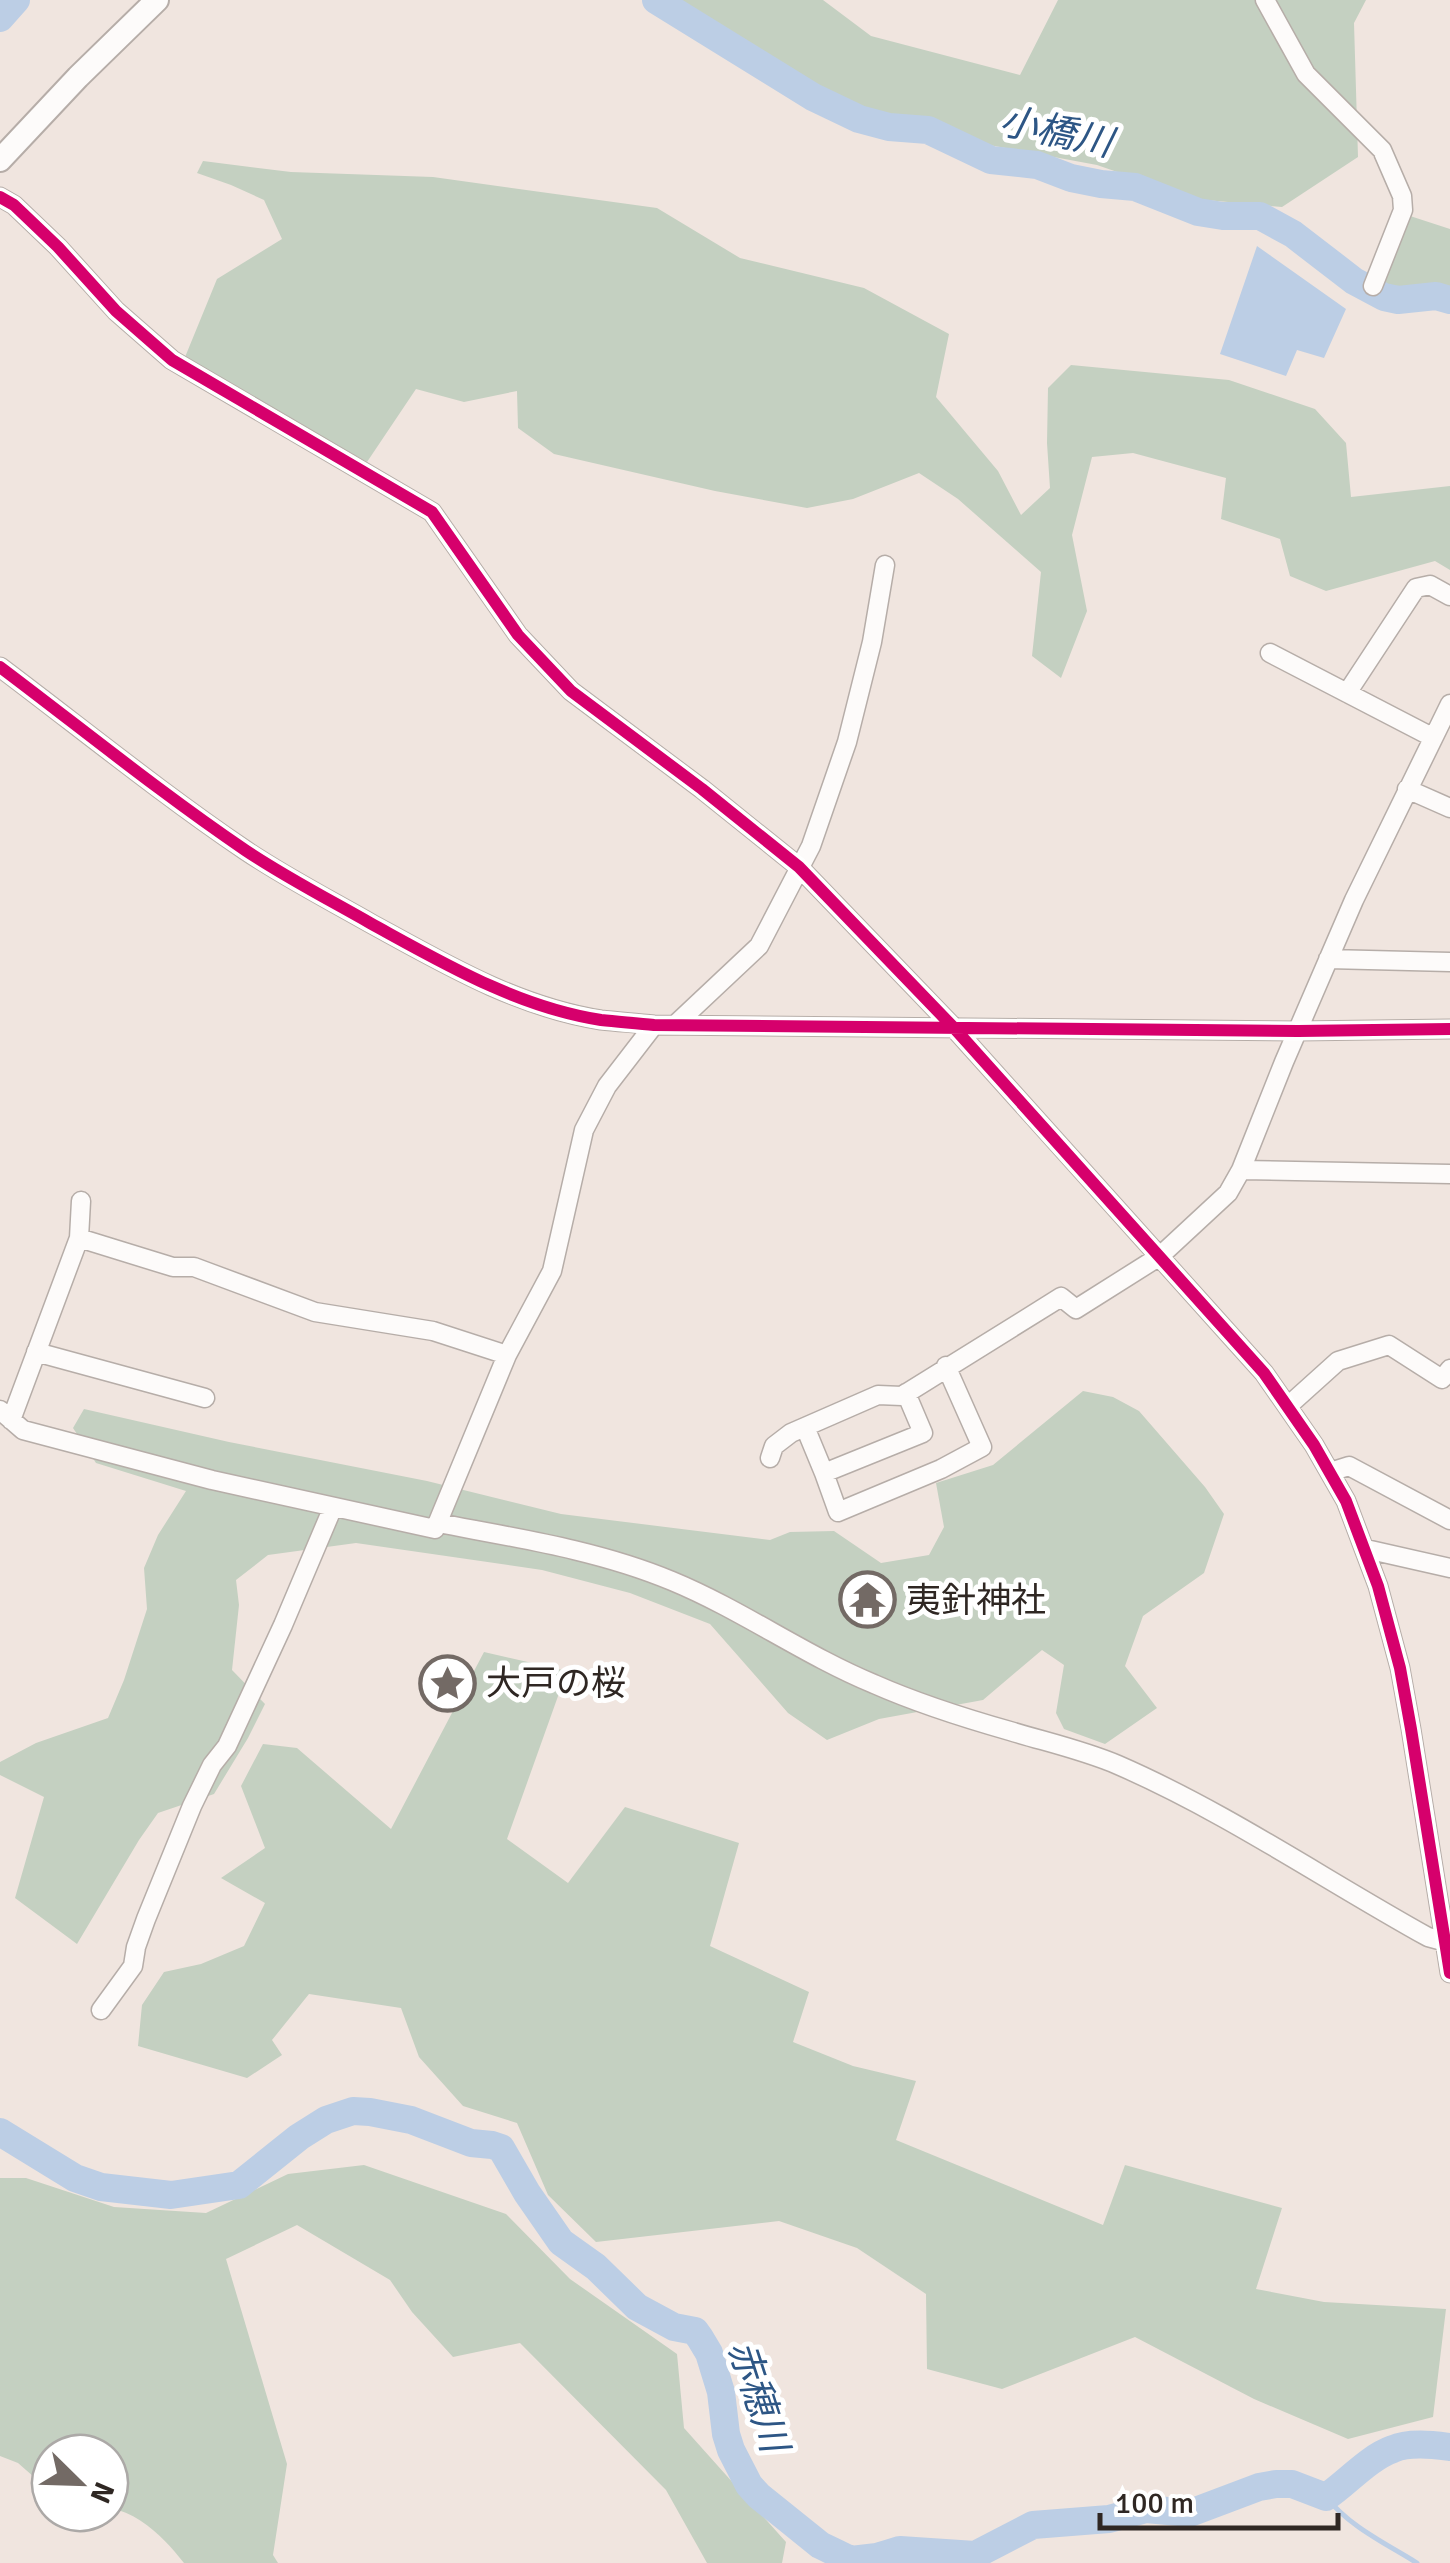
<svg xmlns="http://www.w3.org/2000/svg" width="1450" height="2563" viewBox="0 0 1450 2563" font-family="Signika,'Noto Sans JP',sans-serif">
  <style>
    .green { fill: #c4d0c1 }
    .water { fill: #bccee5 }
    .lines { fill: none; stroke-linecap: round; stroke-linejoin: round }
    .stream { stroke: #bccee5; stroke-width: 5 }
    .river { stroke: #bccee5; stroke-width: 28 }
    .minor-casing { stroke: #b6ada8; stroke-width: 21 }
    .major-casing { stroke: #b6ada8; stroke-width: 26 }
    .minor { stroke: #fdfbfa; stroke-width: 18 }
    .major { stroke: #fdfbfa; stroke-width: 22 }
    .cycleway-casing { stroke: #fff; stroke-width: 19 }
    .cycleway { stroke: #d6006c; stroke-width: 12 }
    .labels { text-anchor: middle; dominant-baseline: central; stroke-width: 10; stroke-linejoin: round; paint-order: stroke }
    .poi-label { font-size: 35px; fill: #2f2723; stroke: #fff; text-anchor: start }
    .water-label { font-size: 38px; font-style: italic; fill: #2d5685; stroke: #fff }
  </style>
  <rect width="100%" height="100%" fill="#f0e5df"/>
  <path class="green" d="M 677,0 L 823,0 L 871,36 L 1020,75 L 1058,0 L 1366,0 L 1354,23 L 1358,157 L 1282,207 L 1195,199 L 1097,165 L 989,145 L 847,106 Z
    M 203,161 L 291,172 L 433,177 L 657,208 L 740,258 L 864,288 L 949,334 L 936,397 L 998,471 L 1021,515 L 1050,488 L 1047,443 L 1048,388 L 1071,365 L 1229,380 L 1315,409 L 1346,443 L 1351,497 L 1450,486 L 1450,570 L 1435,561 L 1326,591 L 1290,576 L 1280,539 L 1221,519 L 1226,478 L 1133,453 L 1092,457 L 1072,535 L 1087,611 L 1061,678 L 1032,656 L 1041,572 L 958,499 L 919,473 L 853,499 L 807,508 L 715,491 L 554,454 L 518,428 L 517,391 L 464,402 L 416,389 L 367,462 L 183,362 L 217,279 L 282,239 L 264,200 L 231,185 L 197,173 Z
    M 1407,215 L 1450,229 L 1450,295 L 1410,291 L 1384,285 Z
    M 1083,1391 L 1113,1397 L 1139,1411 L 1205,1487 L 1224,1514 L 1204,1573 L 1143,1616 L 1125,1666 L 1157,1708 L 1105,1744 L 1064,1729 L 1056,1713 L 1064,1665 L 1042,1650 L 983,1700 L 879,1719 L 827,1740 L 788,1713 L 710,1624 L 630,1593 L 542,1570 L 356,1543 L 268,1555 L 236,1580 L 239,1605 L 232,1670 L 265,1704 L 248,1738 L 214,1794 L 158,1813 L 139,1840 L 77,1944 L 15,1898 L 44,1797 L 0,1775 L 0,1762 L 36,1743 L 108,1718 L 124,1680 L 147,1609 L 144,1568 L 158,1535 L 186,1491 L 96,1463 L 73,1428 L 84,1409 L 229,1442 L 427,1481 L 561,1514 L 770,1540 L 790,1532 L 834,1531 L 881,1563 L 929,1555 L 944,1527 L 936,1483 L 993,1465 Z
    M 484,1652 L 567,1671 L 507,1839 L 568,1883 L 625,1807 L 739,1843 L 710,1946 L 809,1992 L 793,2042 L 853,2066 L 916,2081 L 896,2140 L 1103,2225 L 1125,2165 L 1282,2208 L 1256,2289 L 1324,2302 L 1446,2309 L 1433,2417 L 1348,2439 L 1254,2399 L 1135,2337 L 1002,2389 L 927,2369 L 926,2294 L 857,2248 L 779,2221 L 596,2242 L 548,2195 L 517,2123 L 463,2106 L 419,2057 L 401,2008 L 309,1994 L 272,2040 L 282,2055 L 247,2078 L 138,2046 L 142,2005 L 164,1972 L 201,1964 L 244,1946 L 265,1903 L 221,1878 L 265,1848 L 241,1786 L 263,1744 L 297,1748 L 391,1829 Z
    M 364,2165 L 506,2214 L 570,2279 L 677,2354 L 684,2428 L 786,2542 L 782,2563 L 707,2563 L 666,2490 L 520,2343 L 453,2357 L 412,2312 L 390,2280 L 297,2225 L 226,2259 L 287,2464 L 273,2555 L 278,2563 L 184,2563 C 165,2539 141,2514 110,2508 L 110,2453 L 50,2453 L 50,2491 L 18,2463 L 0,2456 L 0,2178 L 26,2178 L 114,2207 L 206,2213 L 288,2174 Z"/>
  <path class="water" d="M 1257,246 L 1346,309 L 1324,358 L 1297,350 L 1286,376 L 1220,354 Z"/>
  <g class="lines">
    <path class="stream" d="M 1326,2497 C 1350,2527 1385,2543 1417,2563"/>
    <path class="river" d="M 656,0 L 813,97 L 859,119 L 889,127 L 928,130 L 991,160 L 1037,165 L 1071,178 L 1101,184 L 1135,187 L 1198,212 L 1223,216 L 1260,216 L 1293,234 L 1354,281 L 1384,297 L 1398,300 L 1436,296 L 1450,300
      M 0,18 L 16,0
      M 0,2132 L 75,2178 L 101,2187 L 171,2195 L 239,2185 L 299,2137 L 326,2120 L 353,2111 L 370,2112 L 411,2120 L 471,2143 L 492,2145 L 501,2148 L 527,2193 L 561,2242 L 596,2267 L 637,2307 L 674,2327 L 695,2331 L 700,2338 L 709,2353 L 721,2392 L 726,2434 L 731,2450 L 749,2485 L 759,2496 L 820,2545 L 851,2560 L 877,2557 L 900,2550 L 975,2555 L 1033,2525 L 1109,2519 L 1146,2509 L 1190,2513 L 1259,2487 L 1276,2484 L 1292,2484 L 1326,2497 C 1348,2482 1368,2458 1393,2449 C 1409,2442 1433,2445 1450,2447"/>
    <defs>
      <path id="minor" d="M 1265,0 L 1306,74 L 1382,150 L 1402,196 L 1403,210 L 1373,286
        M 0,197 L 14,205 L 58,247 L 116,311 L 172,360 L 432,512 L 518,635 L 571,691 L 702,789 L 799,867 L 955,1029 L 1264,1373 L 1314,1445 L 1346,1501 L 1378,1586 L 1400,1668 L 1411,1729 L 1450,1973
        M 1270,653 L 1432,737
        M 0,667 C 81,728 161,793 245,850 C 285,877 328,899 370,923 C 443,963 517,1007 601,1020 C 619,1022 637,1023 654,1025 L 1298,1031 L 1450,1029
        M 1347,693 L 1416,588 L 1430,585 L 1450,596
        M 1407,789 L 1450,808
        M 1328,959 L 1450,962
        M 675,1025 L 759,946 L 811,846 L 847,742 L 872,642 L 885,565
        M 1241,1170 L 1450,1174
        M 79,1238 L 173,1267 L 194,1267 L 315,1312 L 433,1331 L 507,1355
        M 36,1352 L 205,1398
        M 1288,1406 L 1338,1361 L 1389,1345 L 1442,1379 L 1450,1369
        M 0,1410 L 23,1430 L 212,1480 L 435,1529 L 507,1355 L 552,1271 L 584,1130 L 607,1086 L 654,1025
        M 11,1420 L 79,1238 L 81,1201
        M 805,1427 L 824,1473 L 923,1433 L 906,1393
        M 770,1458 L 774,1446 L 791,1433 L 878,1395 L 902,1396 L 1061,1297 L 1076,1309 L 1160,1256 L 1228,1193 L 1241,1170 L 1284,1062 L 1354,900 L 1450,704
        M 1330,1472 L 1349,1466 L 1450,1520
        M 824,1473 L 838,1512 L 941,1469 L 982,1447 L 946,1366
        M 438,1523 C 516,1538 598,1550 672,1581 C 742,1610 804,1655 874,1684 C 917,1703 964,1718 1010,1731 C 1046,1742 1083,1750 1118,1765 C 1226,1812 1325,1880 1428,1937 L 1450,1943
        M 1366,1549 L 1450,1568
        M 101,2010 L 133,1966 L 136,1947 L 146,1919 L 192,1806 L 212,1765 L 227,1746 L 283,1625 L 333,1507"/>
      <path id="major" d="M 0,160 L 78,77 L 157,0"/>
    </defs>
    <use href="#minor" class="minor-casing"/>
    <use href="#major" class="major-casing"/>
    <use href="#minor" class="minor"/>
    <use href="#major" class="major"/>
    <defs>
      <path id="cycleway" d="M 0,197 L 14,205 L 58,247 L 116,311 L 172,360 L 432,512 L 518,635 L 571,691 L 702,789 L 799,867 L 955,1029 L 1264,1373 L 1314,1445 L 1346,1501 L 1378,1586 L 1400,1668 L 1411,1729 L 1450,1973
        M 0,667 C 81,728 161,793 245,850 C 285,877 328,899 370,923 C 443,963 517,1007 601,1020 C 619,1022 637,1023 654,1025 L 1298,1031 L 1450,1029"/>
    </defs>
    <use href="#cycleway" class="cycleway-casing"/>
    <use href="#cycleway" class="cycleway"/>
  </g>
  <defs>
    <symbol id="temple-ring" viewBox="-11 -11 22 22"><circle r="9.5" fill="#fff" stroke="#736a65" stroke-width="1.5"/><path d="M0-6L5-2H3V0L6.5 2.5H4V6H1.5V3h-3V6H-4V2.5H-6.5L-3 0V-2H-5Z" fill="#736a65"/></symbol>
    <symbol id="sight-ring" viewBox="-11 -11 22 22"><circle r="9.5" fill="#fff" stroke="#736a65" stroke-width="1.5"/><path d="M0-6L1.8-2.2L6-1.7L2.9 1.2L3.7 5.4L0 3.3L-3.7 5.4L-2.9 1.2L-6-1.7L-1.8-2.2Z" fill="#736a65"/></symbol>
  </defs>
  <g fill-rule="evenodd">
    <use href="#temple-ring" x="836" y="1568" width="63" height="63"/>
    <use href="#sight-ring" x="416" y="1652" width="63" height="63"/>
  </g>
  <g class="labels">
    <g class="poi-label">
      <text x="906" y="1600">夷針神社</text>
      <text x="486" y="1683">大戸の桜</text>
    </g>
    <g class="water-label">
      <text transform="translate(1056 132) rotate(12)">小橋川</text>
      <text transform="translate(758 2396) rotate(72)">赤穂川</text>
    </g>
  </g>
  <g transform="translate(80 2483) rotate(113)"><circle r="48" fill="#ffffff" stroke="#aca9a7" stroke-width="2.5"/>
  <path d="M0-8L18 38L0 25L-18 38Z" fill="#736a65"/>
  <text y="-15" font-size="28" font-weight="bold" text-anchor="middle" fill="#2f2723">N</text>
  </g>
  <path d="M1100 2513v15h238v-15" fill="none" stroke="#2f2723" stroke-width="5"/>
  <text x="1115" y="2513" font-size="30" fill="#2f2723" stroke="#ffffff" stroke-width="8" paint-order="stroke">100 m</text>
</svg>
